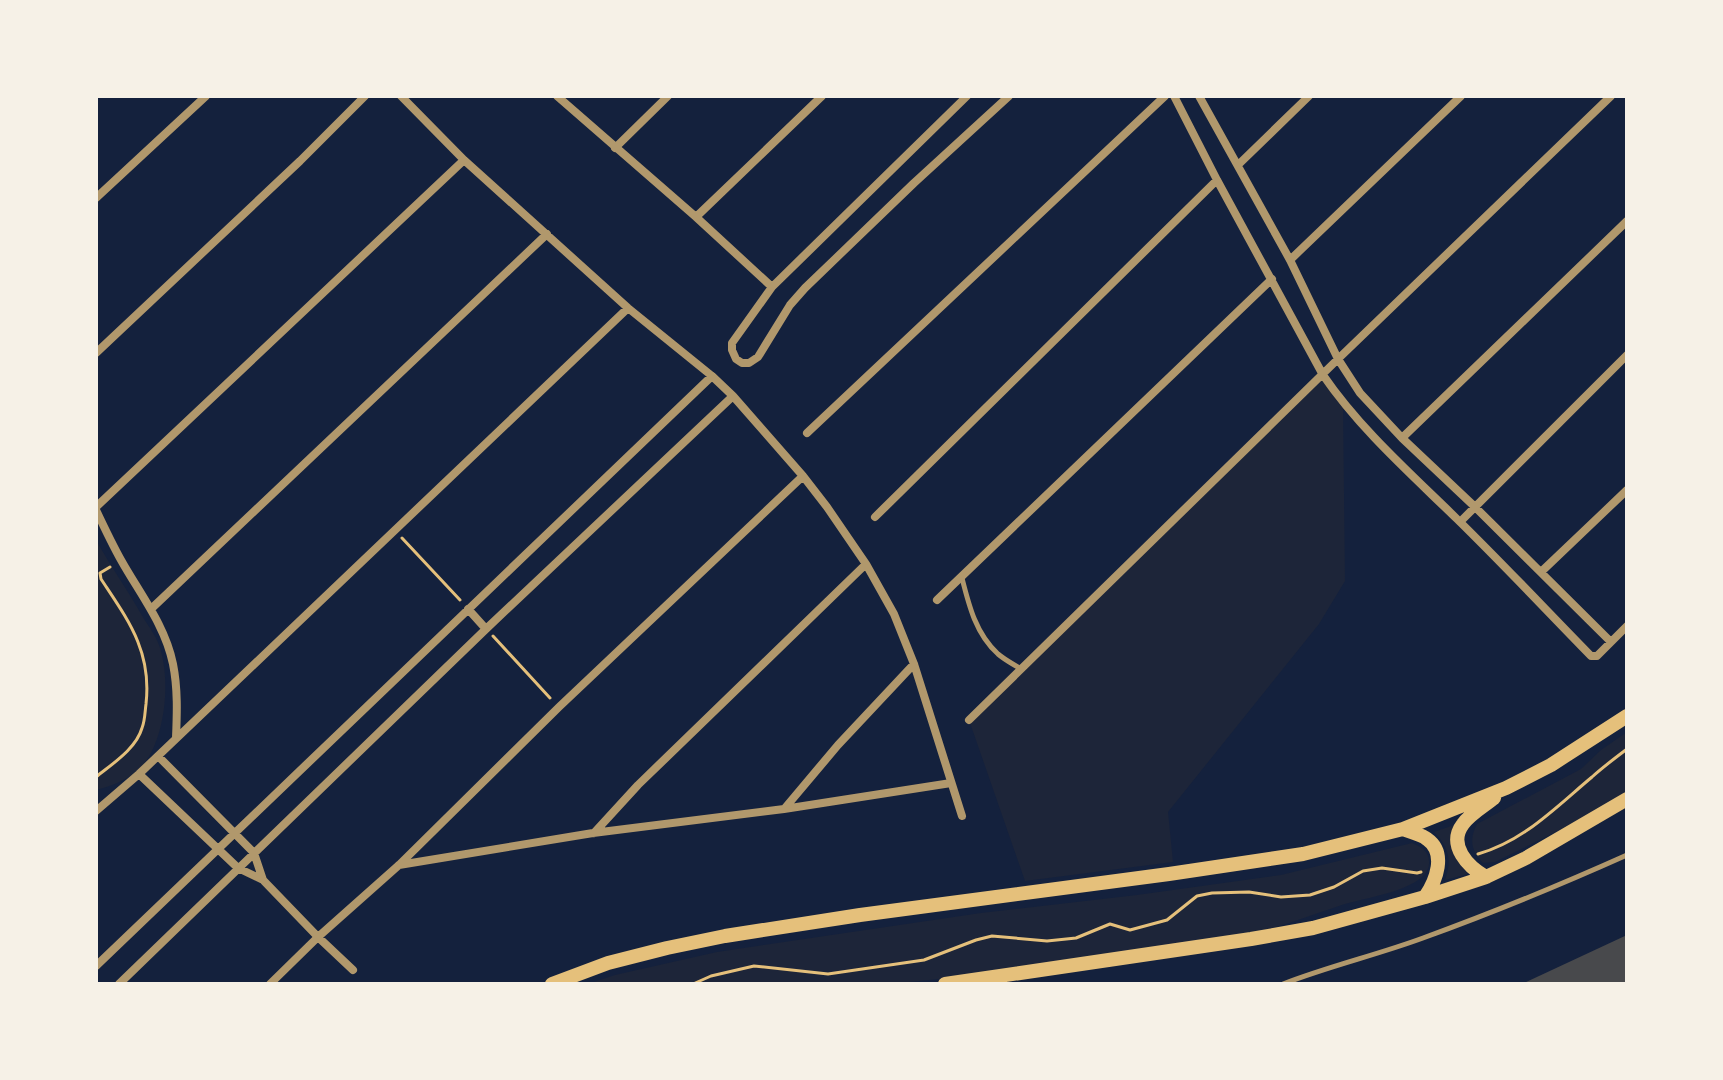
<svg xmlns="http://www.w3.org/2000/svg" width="1723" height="1080" viewBox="0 0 1723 1080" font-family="'Sofia Sans Condensed',sans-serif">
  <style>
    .green { fill: #1d2539 }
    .building { fill: #48494c }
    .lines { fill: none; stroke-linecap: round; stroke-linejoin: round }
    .path { stroke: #e5c07b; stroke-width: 3 }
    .service { stroke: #b1986c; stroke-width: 5 }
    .minor { stroke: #b1986c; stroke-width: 8 }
    .secondary { stroke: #e5c07b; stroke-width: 14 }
  </style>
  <rect width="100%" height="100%" fill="#14213d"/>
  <path class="green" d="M 1323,375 L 1343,403 L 1345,581 L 1319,624 L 1168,812 L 1173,862 L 1025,881 L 969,720 Z
    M 96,540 C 111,567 129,592 144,619 C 149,627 156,636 159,645 C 171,678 166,736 144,764 C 133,778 112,786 96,790 Z
    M 1627,732 L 1627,793 L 1584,818 L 1495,862 L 1483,863 C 1471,851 1469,839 1477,824 L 1581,769 L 1601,750 Z
    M 1454,825 C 1448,845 1454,859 1468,874 L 1445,880 C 1452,860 1449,847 1434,832 Z
    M 1412,843 C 1422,847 1430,852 1429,864 C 1427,891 1360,898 1339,906 C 1311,915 1285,926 1256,932 L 939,979 L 890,984 L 588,984 L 615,975 L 717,952 L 981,913 L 1137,895 L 1281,875 Z"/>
  <path class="building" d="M 1627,935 L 1627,984 L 1522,984 Z"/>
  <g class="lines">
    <path class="path" d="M 402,538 L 460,600
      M 493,636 L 550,698
      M 96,777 C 112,764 136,749 142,728 C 145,721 145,711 146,704 C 152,651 128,620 101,579 L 100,573 L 110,567
      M 1478,854 C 1524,841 1556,807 1592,777 C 1603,767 1615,758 1627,749
      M 693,984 L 711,976 L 754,966 L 828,974 L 924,960 L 976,940 L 992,936 L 1047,941 L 1076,938 L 1110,924 L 1130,930 L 1167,920 L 1197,896 L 1212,893 L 1249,892 L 1281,897 L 1310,895 L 1334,887 L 1363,871 L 1382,868 L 1417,873 L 1421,872"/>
    <path class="service" d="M 962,578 C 969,606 976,634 998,654 C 1005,660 1013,664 1021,669
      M 1283,984 C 1329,966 1377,955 1423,938 C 1492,913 1560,885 1627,855"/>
    <path class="minor" d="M 401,96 L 464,160 L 628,308 L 712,376 L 733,396 L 803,476 L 827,507 L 866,564 L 894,614 L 914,664 L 962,816
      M 557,96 L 696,217 L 772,287
      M 967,96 L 772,287 L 732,343 L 732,350 L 736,359 L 742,363 L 749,363 L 758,357 L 790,305 L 805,288 L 914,183 L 1009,96
      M 1174,96 L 1217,180 L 1323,375 C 1360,429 1410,473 1457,519 C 1503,564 1546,610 1591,656 L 1597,656 L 1627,626
      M 1199,96 L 1290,260 L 1338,359 L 1360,393 L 1402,438 L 1474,506 L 1611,642
      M 615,148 L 668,96
      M 1238,165 L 1309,96
      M 96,198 L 206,96
      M 696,217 L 822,96
      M 1290,260 L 1461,96
      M 96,353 L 300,161 L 365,96
      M 807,433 L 1165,96
      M 1402,438 L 1627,221
      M 96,507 L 464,160
      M 96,510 C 104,527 112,544 121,560 C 140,594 165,625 173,664 C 178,689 177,714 176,738
      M 875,517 L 1217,180
      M 1460,522 L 1627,355
      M 1541,572 L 1627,490
      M 937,600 L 1272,279
      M 151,609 L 547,234
      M 468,609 L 486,629
      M 969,720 L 1338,359 L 1611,96
      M 158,756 L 254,853 L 263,880
      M 139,774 L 238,868 L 263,880 L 318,937 L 353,970
      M 785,808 L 838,745 L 914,664
      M 96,811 L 139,774 L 628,308
      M 594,833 L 638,785 L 866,564
      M 399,865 L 593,833 L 784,809 L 951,783
      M 96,966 L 712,376
      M 119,984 L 486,629 L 733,396
      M 270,984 L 318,937 L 399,865 L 559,707 L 803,476"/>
    <path class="secondary" d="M 1403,829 C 1410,832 1421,834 1427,839 C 1447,853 1436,881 1425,897
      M 1486,877 C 1468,867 1447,845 1463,824 C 1470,814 1484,806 1494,798
      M 552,984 L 608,963 L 667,948 L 725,936 L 860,915 L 1169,874 L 1303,854 L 1403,829 L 1506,788 L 1551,765 L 1627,716
      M 945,984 L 1251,939 L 1313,928 L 1425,897 L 1486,877 L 1526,858 L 1627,799"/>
  </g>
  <rect width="1723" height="1080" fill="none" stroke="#f6f1e7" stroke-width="196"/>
</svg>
